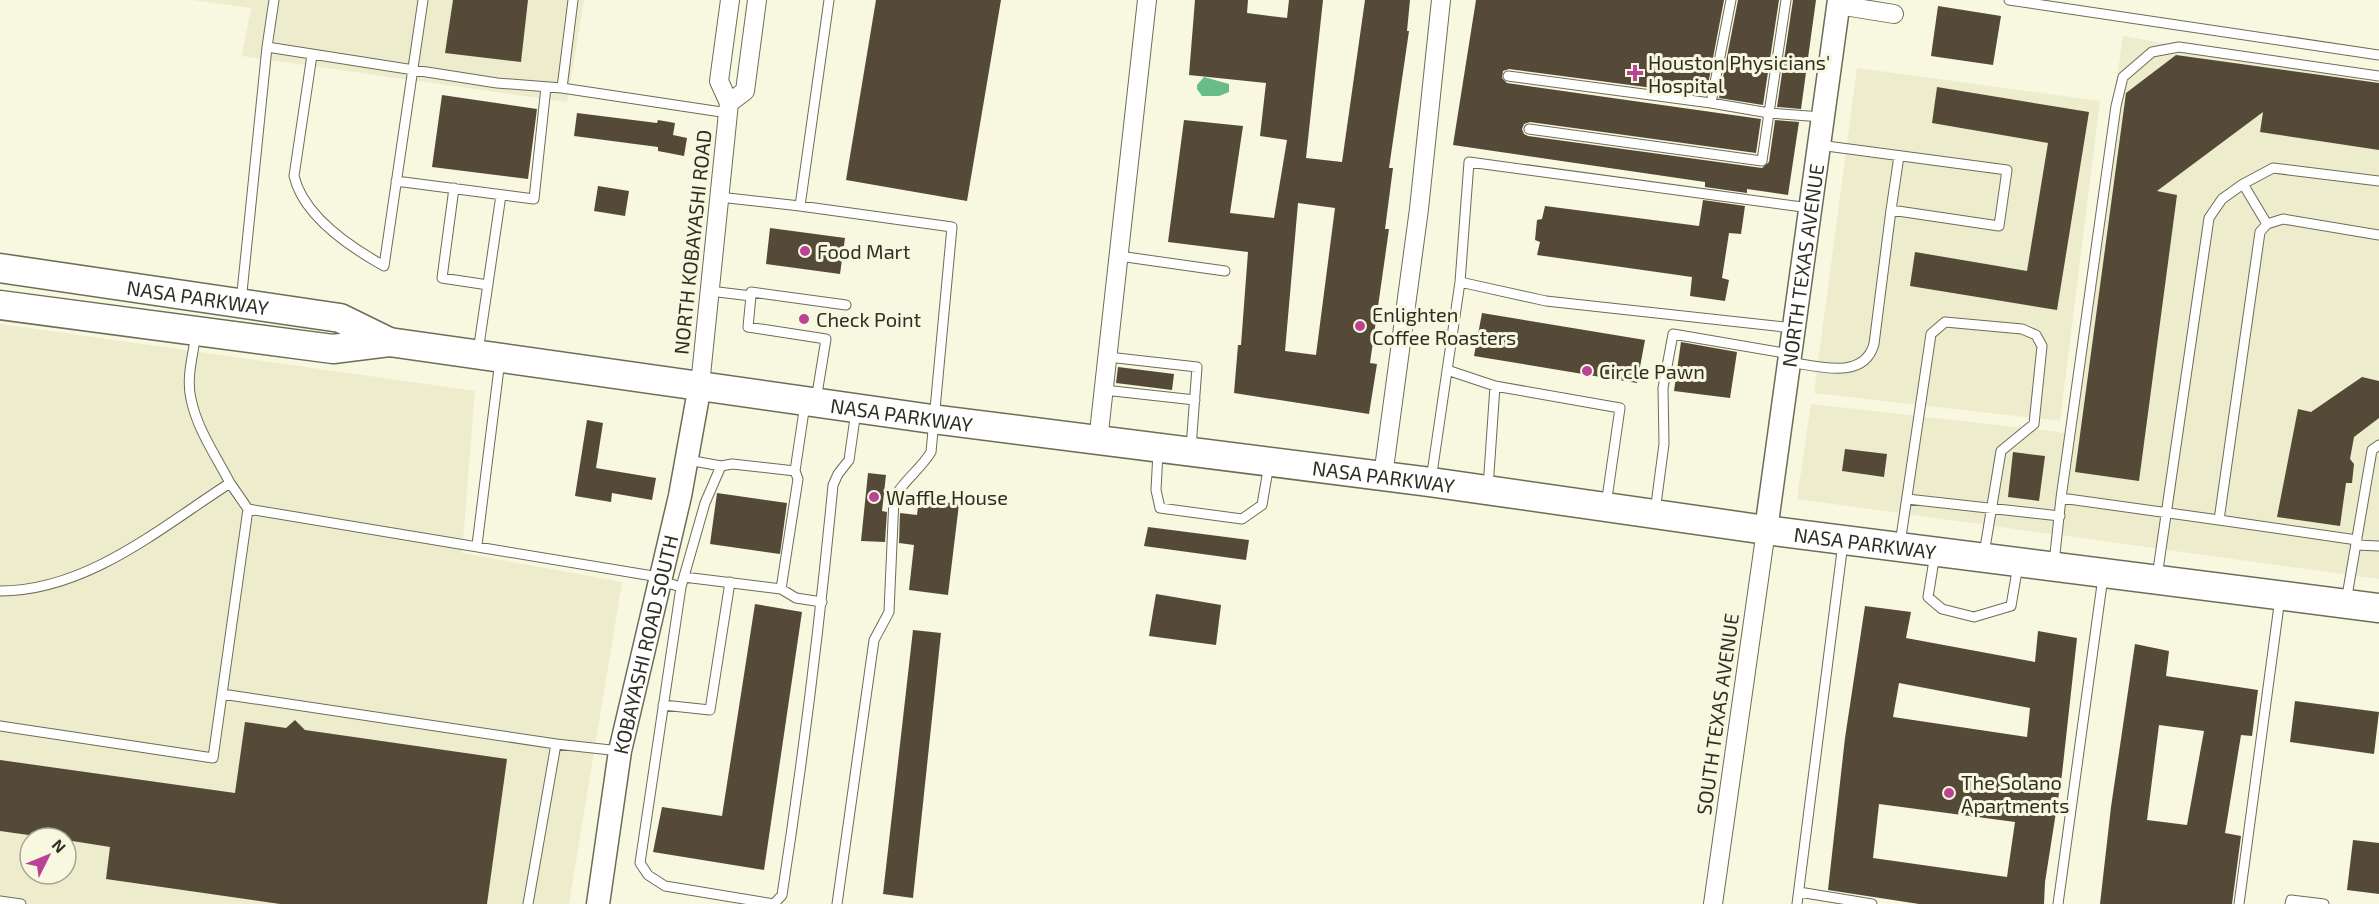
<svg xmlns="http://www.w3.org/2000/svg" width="2379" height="904" viewBox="0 0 2379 904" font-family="'Exo 2',sans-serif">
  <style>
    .built { fill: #edeccc; fill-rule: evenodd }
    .water { fill: #68bd87 }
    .building { fill: #544a37; fill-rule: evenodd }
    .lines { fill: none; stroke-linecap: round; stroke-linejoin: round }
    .service-casing { stroke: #6d6c57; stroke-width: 11 }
    .minor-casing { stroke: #6d6c57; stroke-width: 20 }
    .tertiary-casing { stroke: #6d6c57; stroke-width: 25 }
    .primary-casing { stroke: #6d6c57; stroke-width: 31 }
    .service { stroke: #fff; stroke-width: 9 }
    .minor { stroke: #fff; stroke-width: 18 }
    .tertiary { stroke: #fff; stroke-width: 22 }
    .primary { stroke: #fff; stroke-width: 28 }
    .poi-dot { fill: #bb4295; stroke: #f8f7df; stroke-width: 2 }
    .labels { text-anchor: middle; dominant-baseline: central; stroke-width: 6; stroke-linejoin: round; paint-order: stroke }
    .poi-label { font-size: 20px; fill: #2f2e25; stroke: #f8f7df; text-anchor: start }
    .street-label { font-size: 20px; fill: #2f2e25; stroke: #f8f7df }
  </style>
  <rect width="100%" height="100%" fill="#f8f7df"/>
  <path class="built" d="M 193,0 L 584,0 L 567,102 L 242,56 L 251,8 Z
    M 2123,36 L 2379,83 L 2379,579 L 1797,499 L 1811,404 L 2067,433 Z
    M 1857,68 L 2100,101 L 2060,421 L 1814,393 Z
    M 0,324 L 475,391 L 462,553 L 622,582 L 569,904 L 0,904 ZM 30,838 L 66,838 L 66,874 L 30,874 Z"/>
  <path class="water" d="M 1204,77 L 1229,84 L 1229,92 L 1219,96 L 1202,96 L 1197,89 L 1197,85 Z"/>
  <path class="building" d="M 453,0 L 528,0 L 521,62 L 445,53 Z
    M 876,0 L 1001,0 L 967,201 L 846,180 Z
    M 1195,0 L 1248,0 L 1247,13 L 1287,18 L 1289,0 L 1323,0 L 1306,158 L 1342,162 L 1365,0 L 1410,0 L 1407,31 L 1409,31 L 1389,168 L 1393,168 L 1385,229 L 1389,229 L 1370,363 L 1377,364 L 1369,414 L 1234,393 L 1238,345 L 1241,345 L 1248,252 L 1168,242 L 1184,120 L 1243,126 L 1230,213 L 1274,218 L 1287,140 L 1260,136 L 1266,83 L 1189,75 ZM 1298,203 L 1335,208 L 1316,355 L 1285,351 Z
    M 1476,0 L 1724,0 L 1706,95 L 1509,69 L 1503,71 L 1502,78 L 1507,83 L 1761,119 L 1756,153 L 1530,122 L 1524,124 L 1522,129 L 1524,134 L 1528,136 L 1762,168 L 1769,162 L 1775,120 L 1799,122 L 1788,195 L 1747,189 L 1747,193 L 1705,187 L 1705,182 L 1453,145 Z
    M 1738,0 L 1779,0 L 1763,105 L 1719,98 Z
    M 1793,0 L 1816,0 L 1801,109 L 1777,107 Z
    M 1938,6 L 2001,16 L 1993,65 L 1931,56 Z
    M 2176,55 L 2379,83 L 2379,150 L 2260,132 L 2263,112 L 2157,191 L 2177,195 L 2139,481 L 2075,472 L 2126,93 Z
    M 1937,87 L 2089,112 L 2057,310 L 1910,286 L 1915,252 L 2027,271 L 2048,143 L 1932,123 Z
    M 442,95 L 537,109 L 528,179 L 432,167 Z
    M 577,113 L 657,123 L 658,120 L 675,123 L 673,135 L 687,138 L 684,156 L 658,151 L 658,147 L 574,136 Z
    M 598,186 L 629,191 L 625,216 L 594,211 Z
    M 1703,200 L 1745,206 L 1741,234 L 1729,233 L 1722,278 L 1729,280 L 1725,301 L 1690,296 L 1692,277 L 1537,255 L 1540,242 L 1535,240 L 1537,220 L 1542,219 L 1545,206 L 1699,226 Z
    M 770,228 L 845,238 L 840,274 L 766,264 Z
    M 1482,313 L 1645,340 L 1637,383 L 1474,356 Z
    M 1681,342 L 1737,352 L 1730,398 L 1674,391 Z
    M 1118,367 L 1174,374 L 1172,390 L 1116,383 Z
    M 2362,377 L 2379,381 L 2379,418 L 2354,437 L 2350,459 L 2354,464 L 2352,483 L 2346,483 L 2340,526 L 2277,517 L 2298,409 L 2311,412 Z
    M 587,420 L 603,423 L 596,468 L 656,478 L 652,500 L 612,493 L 611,502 L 575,496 Z
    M 1845,449 L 1887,454 L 1884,477 L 1842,471 Z
    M 2013,452 L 2045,456 L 2039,501 L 2008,497 Z
    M 868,473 L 886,475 L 882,511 L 887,512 L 885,542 L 861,541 Z
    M 717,493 L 787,503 L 780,554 L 710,544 Z
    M 919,499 L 959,504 L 948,595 L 909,590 L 914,545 L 899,543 L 900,513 L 917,515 Z
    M 1148,527 L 1249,540 L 1246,560 L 1144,546 Z
    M 1156,594 L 1221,605 L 1216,645 L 1149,636 Z
    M 755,604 L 802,612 L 764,870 L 653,852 L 662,807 L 722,816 Z
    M 1865,606 L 1911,612 L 1906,638 L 2035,662 L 2038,631 L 2077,638 L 2062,774 L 2045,882 L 2044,904 L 1919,904 L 1828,890 L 1845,738 ZM 1899,683 L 2030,708 L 2027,737 L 1893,717 ZM 1879,804 L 2015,822 L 2007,877 L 1873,858 Z
    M 913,630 L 941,633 L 913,898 L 883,894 Z
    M 2135,644 L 2169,651 L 2166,676 L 2258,690 L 2252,736 L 2241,735 L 2225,833 L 2241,836 L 2232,904 L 2100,904 L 2111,807 ZM 2159,725 L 2204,731 L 2187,825 L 2147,820 Z
    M 2295,701 L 2379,712 L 2374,754 L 2290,742 Z
    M 295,720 L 305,730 L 507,759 L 487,904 L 280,904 L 106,879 L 110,847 L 66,840 L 66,838 L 50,838 L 0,831 L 0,760 L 235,793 L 245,722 L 286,728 Z
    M 2353,840 L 2379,843 L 2379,894 L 2347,890 Z"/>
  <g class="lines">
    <defs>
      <path id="service" d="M 1731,0 L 1711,103 L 1769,113 L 1786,0
        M 2009,0 L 2379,55
        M 267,47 L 497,83 L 562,88 L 728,113
        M 312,55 L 294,176 C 303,215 350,247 384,266 L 423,0
        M 1508,76 L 1711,103
        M 562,88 L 573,0
        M 1529,129 L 1762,161 L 1769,113 L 1822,117
        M 396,181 L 534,199 L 546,87
        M 2243,184 L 2267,224
        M 454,188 L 442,278 L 488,285
        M 719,197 L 800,206 L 952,227 L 931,452 C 920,470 904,480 894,498 L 889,612 L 874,640 L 837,904
        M 800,206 L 829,0
        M 1891,210 L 1899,156
        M 1119,256 L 1225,271
        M 1460,282 L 1546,301 L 1793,328
        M 710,291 L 751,296 L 748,327 L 826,339 L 816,400
        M 751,296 L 751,292 L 846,305
        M 241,302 L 267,47 L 274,0
        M 478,352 L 501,195
        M 1108,357 L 1197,367 L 1191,448
        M 1789,362 C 1817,366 1864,381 1874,344 L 1891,210 L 1999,226 L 2007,170 L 1819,145
        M 1447,370 L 1495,386 L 1620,408 L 1606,505
        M 1104,390 L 1195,400
        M 1158,452 L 1156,490 L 1160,508 L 1242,519 L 1262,505 L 1269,464
        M 688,460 L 721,466
        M 795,471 L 798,479 L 781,589 L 796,598 L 822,602
        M 1431,480 L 1460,282 L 1469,162 L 1810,208
        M 230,483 L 248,509 L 659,577
        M 1488,488 L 1495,386
        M 2061,498 L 2219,520 L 2260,232 L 2267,224 L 2283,219 L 2379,235
        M 1907,499 L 2060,516
        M 1655,512 L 1664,444 L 1663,388 L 1673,334 L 1790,354
        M 2219,520 L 2357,540
        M 1900,544 L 1931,334 L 1945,322 L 2022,329 L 2036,335 L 2042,346 L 2034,424 L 2001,451 L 1984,554
        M 477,545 L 500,360
        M 2356,545 L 2379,546
        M 1935,554 L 1928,597 L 1942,609 L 1974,617 L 2011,606 L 2018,565
        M 2054,563 L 2061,498 L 2116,106 L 2123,77 L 2152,52 L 2179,47 L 2379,76
        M 684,577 L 781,589
        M 2157,577 L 2209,218 L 2222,199 L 2243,184 L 2273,168 L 2379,181
        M 661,581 L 681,587 L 640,863 L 648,875 L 665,886 L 774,904 L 782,895 C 803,759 820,622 833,485 L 838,474 L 849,460 L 856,411
        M 681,587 L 705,503 L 721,466 L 732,464 L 795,471 L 805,404
        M 0,591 C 87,591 160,528 230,483 C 216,456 197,429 191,399 C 186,378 193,355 196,334
        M 2346,602 L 2372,450 L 2379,445
        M 222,694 L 556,744 L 620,751
        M 663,705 L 710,710 L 730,582
        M 0,726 L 213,758 L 248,509
        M 1799,892 L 1872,904
        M 0,901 L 21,904
        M 528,904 L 556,744
        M 1797,904 L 1843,543
        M 2058,904 L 2103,577
        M 2239,904 L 2280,598
        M 2290,904 L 2291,900 L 2324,904"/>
      <path id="minor" d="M 1838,5 L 1894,14
        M 729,103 L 745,91 L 757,0
        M 700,385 L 729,103 L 719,81 L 730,0
        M 1098,441 L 1147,0
        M 1383,476 L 1419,209 L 1441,0
        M 1713,904 L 1766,530"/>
      <g id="tertiary">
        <path id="s1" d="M 1766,530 L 1839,0"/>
        <path id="s2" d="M 598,904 L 620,751 L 680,496 L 700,385"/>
      </g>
      <g id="primary">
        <path id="s3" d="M 0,268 L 340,318 L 389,342"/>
        <path id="s4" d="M 0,305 L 333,349 L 389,342 L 932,419 L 1430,482 L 1766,530 L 2379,608"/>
      </g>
    </defs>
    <use href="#service" class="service-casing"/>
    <use href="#minor" class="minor-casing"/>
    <use href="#tertiary" class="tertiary-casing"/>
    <use href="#primary" class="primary-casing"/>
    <use href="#service" class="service"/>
    <use href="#minor" class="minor"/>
    <use href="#tertiary" class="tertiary"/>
    <use href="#primary" class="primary"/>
  </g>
  <g class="poi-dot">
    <path d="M1632 64h6v6h6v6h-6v6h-6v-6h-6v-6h6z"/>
    <circle cx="805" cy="251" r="6"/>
    <circle cx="804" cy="319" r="6"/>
    <circle cx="1360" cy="326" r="6"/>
    <circle cx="1587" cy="371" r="6"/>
    <circle cx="874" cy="497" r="6"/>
    <circle cx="1949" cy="793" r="6"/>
  </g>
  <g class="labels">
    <g class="poi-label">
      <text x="1648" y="62">Houston Physicians'<tspan x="1648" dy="23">Hospital</tspan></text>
      <text x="817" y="251">Food Mart</text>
      <text x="1372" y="314">Enlighten<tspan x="1372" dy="23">Coffee Roasters</tspan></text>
      <text x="816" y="319">Check Point</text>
      <text x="1599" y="371">Circle Pawn</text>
      <text x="886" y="497">Waffle House</text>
      <text x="1961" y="782">The Solano<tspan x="1961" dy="23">Apartments</tspan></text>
    </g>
    <g class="street-label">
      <text transform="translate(692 242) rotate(-84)">NORTH KOBAYASHI ROAD</text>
      <text stroke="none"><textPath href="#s1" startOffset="267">NORTH TEXAS AVENUE</textPath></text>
      <text stroke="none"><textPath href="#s3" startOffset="200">NASA PARKWAY</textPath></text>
      <text stroke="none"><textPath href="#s4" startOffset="910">NASA PARKWAY</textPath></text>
      <text stroke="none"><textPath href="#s4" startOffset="1396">NASA PARKWAY</textPath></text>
      <text stroke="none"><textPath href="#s4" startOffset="1882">NASA PARKWAY</textPath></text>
      <text stroke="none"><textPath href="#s2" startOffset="264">KOBAYASHI ROAD SOUTH</textPath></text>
      <text transform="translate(1717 714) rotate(-82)">SOUTH TEXAS AVENUE</text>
    </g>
  </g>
  <g transform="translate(48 856) rotate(47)"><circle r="28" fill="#f8f7df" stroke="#a8a795" stroke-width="1.5"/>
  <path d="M0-4.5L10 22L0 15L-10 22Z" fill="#bb4295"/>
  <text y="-9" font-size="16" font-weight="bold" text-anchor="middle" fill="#2f2e25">N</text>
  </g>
</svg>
